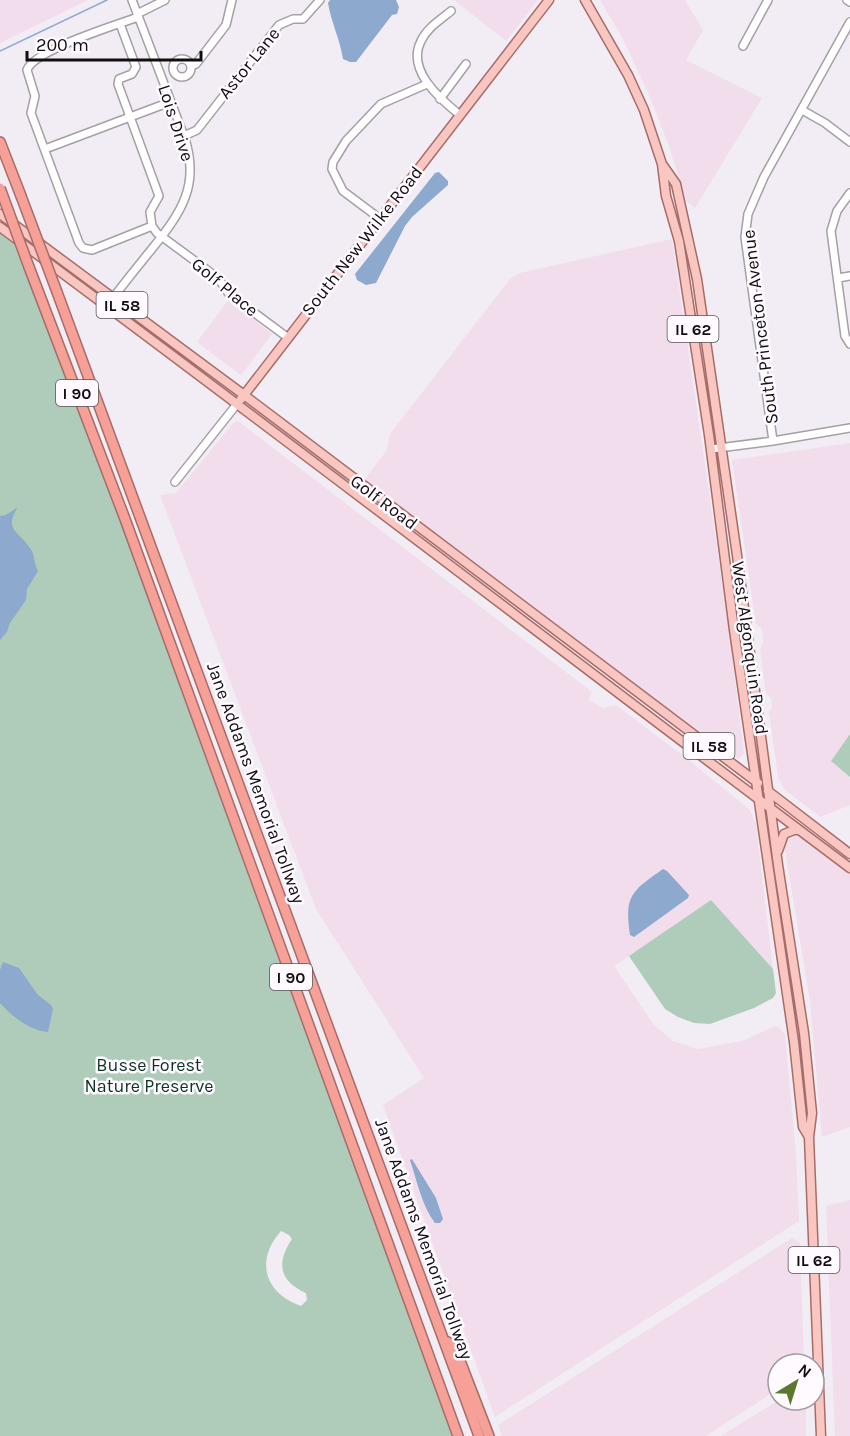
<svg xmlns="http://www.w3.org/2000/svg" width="850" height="1436" viewBox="0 0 850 1436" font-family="Karla,sans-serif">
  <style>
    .commercial { fill: #f2ddec }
    .green { fill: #afccbb; fill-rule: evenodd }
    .water { fill: #8da9ce }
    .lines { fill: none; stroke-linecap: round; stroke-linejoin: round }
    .stream { stroke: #8da9ce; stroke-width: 1.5 }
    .minor-casing { stroke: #a5a0a7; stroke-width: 10 }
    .major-casing { stroke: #a66d68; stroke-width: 11 }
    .highway-casing { stroke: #a66d68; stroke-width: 12 }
    .minor { stroke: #fff; stroke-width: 7 }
    .major { stroke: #fac6c1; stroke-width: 8 }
    .highway { stroke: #f6a098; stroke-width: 9 }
    .highway-bridge-casing { stroke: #a66d68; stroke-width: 12; stroke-linecap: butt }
    .highway-bridge { stroke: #f6a098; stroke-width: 9 }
    .labels { text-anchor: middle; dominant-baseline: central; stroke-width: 5; stroke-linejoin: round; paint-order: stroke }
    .shield { fill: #fefaff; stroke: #575558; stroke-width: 1.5 }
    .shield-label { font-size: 16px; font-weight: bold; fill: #100e10 }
    .street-label { font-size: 18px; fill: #100e10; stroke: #fefaff }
    .park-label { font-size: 18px; fill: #0c3423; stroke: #fefaff }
  </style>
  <rect width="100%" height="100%" fill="#f2ecf4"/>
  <path class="commercial" d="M 0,0 L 88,0 L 0,43 Z
    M 454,0 L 538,0 L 506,41 Z
    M 600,0 L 685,0 L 703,30 L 686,60 L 762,98 L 695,208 L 686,201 L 669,146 L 650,97 L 623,39 Z
    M 672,239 L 728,622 L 744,753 L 739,759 L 614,670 L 364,480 L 387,450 L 390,434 L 510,279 L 520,273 Z
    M 231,301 L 272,334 L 241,375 L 197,342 L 227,302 Z
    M 238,421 L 592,692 L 589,700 L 603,708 L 616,705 L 690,761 L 750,810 L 756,825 L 773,969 L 711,901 L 614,966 L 654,1025 L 673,1041 L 698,1049 L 742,1041 L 775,1026 L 781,1029 L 785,1035 L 796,1154 L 799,1221 L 495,1417 L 383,1105 L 424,1078 L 316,909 L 160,495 L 176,493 L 234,422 Z
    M 850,443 L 850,734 L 831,761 L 850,777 L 850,805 L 820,817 L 784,789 L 778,777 L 769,712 L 772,708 L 771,698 L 766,694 L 760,649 L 763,643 L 762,629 L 756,624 L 732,460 Z
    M 796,833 L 803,835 L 850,874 L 850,1127 L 822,1137 L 810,1001 L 784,844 L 790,836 Z
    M 850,1200 L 850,1436 L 835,1436 L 826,1206 Z
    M 792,1238 L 800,1243 L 804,1364 L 778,1364 L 778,1389 L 706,1436 L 502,1436 L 498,1425 Z
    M 779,1400 L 806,1400 L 806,1436 L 721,1436 Z"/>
  <path class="green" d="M 0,227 L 19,242 L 457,1436 L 0,1436 ZM 281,1231 L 289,1235 L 292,1239 C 276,1263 279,1281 306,1293 L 307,1300 L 301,1306 C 264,1293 255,1260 281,1231 Z
    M 850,734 L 850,777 L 831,761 Z
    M 711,900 L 773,969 L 776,993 L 773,998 L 754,1008 L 710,1024 L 694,1023 L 678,1017 L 665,1009 L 629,956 Z"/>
  <path class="water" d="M 330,0 L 396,0 L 399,7 L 397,14 L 392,15 L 356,62 L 350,62 L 343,59 C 340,39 331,22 328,3 Z
    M 439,172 L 448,181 L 448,185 L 412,217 L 405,226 L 376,283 L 366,285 L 357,280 L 355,274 L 435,173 Z
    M 18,507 C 3,530 19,531 30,548 C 35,554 34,564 38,571 L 27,589 L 26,600 L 10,623 L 7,632 L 0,640 L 0,516 L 6,515 Z
    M 663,869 L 667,871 L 689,895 L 688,898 L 634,937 L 630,935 C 624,895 632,891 663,869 Z
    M 3,962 L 19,968 L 38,995 L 51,1005 L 53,1009 L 48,1032 C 31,1031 11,1016 0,1003 L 0,970 Z
    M 412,1159 L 436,1198 L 443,1219 L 440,1223 L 435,1223 C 422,1206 417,1181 410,1160 Z"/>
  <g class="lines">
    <path class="stream" d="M 0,51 L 107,0"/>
    <defs>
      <path id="minor" d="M 847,0 L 850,2
        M 451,11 C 440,20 427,28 421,41 C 406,70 440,99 460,115
        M 137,14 L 165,0
        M 138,17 C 116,25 34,50 27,70 L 35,96 L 31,113 L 79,243 L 83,248 L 92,250 L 152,226
        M 120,24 L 136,67 L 132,74 L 119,79 L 118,84 L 159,196 L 150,212 L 152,226 L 157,233 L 218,278 L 229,294 L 287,337
        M 743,46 L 768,0
        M173 68a9 9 0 1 1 18 0a9 9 0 1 1-18 0Z
        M 191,66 L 196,64 L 226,25 L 232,0
        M 440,99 L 466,64
        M 802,110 L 825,123 L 850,142
        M 184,136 L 197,130 L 279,25 L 293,19 L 303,19 L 320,0
        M 45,149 L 170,102
        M 850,193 L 837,211 L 831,231 L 845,336 L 850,344
        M 379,218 L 343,191 L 332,169 L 333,162 L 346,141 L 381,104 L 427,84
        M 838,278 L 850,276
        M 113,298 C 125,282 138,266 151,250 C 181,213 201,185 184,136 L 132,0
        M 773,441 L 745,237 L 748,214 L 764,177 L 850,22
        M 711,449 L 773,441 L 850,428
        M 175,482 L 237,404"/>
      <path id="major" d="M 585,0 L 628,75 L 644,110 L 662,164 L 666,196 L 679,241 L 709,435 L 734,630 L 794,1042 L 803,1127 L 809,1137
        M 662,164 L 676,184 L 697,279 L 737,555 L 778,865 L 804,1033 L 812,1113 L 809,1137 L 821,1436
        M 0,214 L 244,395 L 758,783
        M 0,227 C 286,438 566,655 850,868
        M 241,399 L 549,0
        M 768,791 L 850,854
        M 778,851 L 784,834 L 794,830 L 799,830"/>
      <path id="highway" d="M 0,142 L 21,196
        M 29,267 L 125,519 L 458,1436
        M 57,292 L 479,1436
        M 448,1342 L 457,1353 L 489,1436"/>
    </defs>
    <use href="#minor" class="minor-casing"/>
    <use href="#major" class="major-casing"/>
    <use href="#highway" class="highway-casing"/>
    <use href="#minor" class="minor"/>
    <use href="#major" class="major"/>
    <use href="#highway" class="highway"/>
    <defs>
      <path id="highway-bridge" d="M 0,188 L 29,267
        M 21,196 L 57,292"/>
    </defs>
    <use href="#highway-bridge" class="highway-bridge-casing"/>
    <use href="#highway-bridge" class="highway-bridge"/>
  </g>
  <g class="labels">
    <g class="shield">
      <rect x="96.5" y="292" width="51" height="26" rx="4.5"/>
      <rect x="667.5" y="316" width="51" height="26" rx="4.5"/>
      <rect x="56" y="380" width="42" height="26" rx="4.5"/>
      <rect x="683.5" y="733" width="51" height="26" rx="4.5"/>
      <rect x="270" y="964" width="42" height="26" rx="4.5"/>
      <rect x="788.5" y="1247" width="51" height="26" rx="4.5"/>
    </g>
    <g class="shield-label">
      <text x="122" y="305">IL 58</text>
      <text x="693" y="329">IL 62</text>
      <text x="77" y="393">I 90</text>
      <text x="709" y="746">IL 58</text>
      <text x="291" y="977">I 90</text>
      <text x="814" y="1260">IL 62</text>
    </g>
    <g class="street-label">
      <text transform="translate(249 63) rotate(-51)">Astor Lane</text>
      <text transform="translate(176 123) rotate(72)">Lois Drive</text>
      <text transform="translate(362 241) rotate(-52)">South New Wilke Road</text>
      <text transform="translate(225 287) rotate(40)">Golf Place</text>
      <text transform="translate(760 327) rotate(-97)">South Princeton Avenue</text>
      <text transform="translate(384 502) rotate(37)">Golf Road</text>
      <text transform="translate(750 648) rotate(82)">West Algonquin Road</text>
      <text transform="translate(256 783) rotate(70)">Jane Addams Memorial Tollway</text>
      <text transform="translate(424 1239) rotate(70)">Jane Addams Memorial Tollway</text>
    </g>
    <g class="park-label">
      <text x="149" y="1065">Busse Forest<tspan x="149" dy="21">Nature Preserve</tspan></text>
    </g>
  </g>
  <g transform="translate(796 1382) rotate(38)"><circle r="28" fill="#fefaff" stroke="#9f9c9f" stroke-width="1.5"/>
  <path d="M0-4.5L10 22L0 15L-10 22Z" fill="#59792f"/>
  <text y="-9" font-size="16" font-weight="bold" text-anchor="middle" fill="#100e10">N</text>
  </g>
  <path d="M27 51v9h174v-9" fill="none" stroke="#100e10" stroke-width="3"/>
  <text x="36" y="51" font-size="18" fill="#100e10" stroke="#fefaff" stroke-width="4.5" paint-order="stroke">200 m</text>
</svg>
